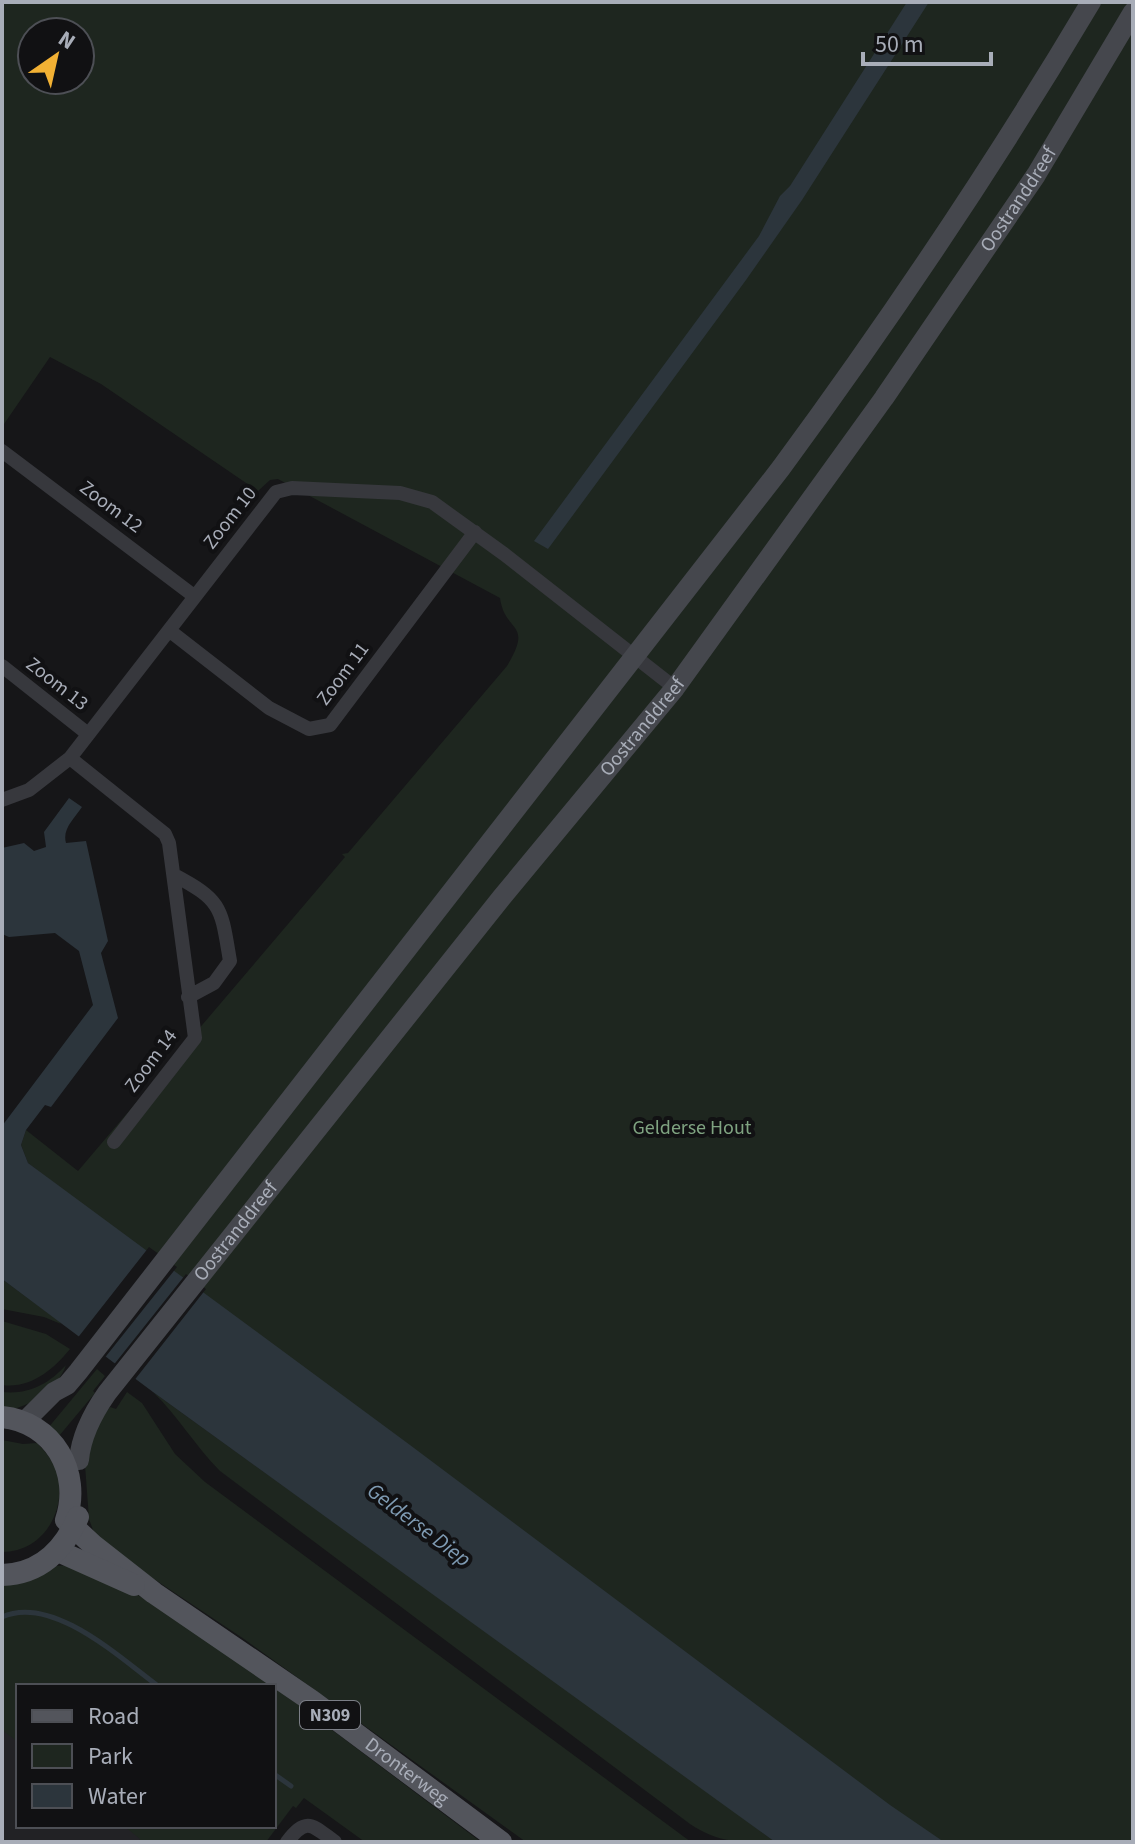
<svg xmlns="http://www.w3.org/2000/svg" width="1135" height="1844" viewBox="0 0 1135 1844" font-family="'Source Sans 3',sans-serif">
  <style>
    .built { fill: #222225 }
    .green { fill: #1e261f; fill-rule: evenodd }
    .water { fill: #2c353c }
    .pier { fill: #161618 }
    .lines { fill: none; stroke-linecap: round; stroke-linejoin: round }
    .stream { stroke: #2c353c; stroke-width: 5 }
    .minor { stroke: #37383d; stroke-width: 14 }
    .secondary { stroke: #45474d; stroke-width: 20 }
    .primary { stroke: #53555c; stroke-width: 22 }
    .labels { text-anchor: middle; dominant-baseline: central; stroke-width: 8; stroke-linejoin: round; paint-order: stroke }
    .shield { fill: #111113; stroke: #7b7e86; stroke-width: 2 }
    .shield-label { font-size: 18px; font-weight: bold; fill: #a8adb8 }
    .street-label { font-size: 20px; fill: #a8adb8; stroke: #111113 }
    .park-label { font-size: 20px; fill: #7fa381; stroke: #111113 }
    .water-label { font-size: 22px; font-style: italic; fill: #7f9bb3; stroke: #111113 }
  </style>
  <rect width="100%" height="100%" fill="#161618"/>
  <path class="built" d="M 2,1718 L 18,1730 L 18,1826 L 136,1826 L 145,1833 L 138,1842 L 2,1842 Z"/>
  <path class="green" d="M 2,2 L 1133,2 L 1133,1842 L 907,1842 L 28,1163 L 21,1145 L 26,1130 L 78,1171 L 345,857 L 342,854 L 348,853 L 507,666 C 534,621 505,634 500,598 L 278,479 L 270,480 L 258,491 L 101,384 L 50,357 L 2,427 ZM 32,32 L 80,32 L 80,80 L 32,80 Z
    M 2,1279 L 59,1321 L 61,1324 L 44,1317 L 2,1309 Z
    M 2,1321 L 46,1334 L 70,1349 C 53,1370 30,1389 2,1385 Z
    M 66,1365 C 58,1389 28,1409 2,1411 L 2,1392 C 28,1395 49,1384 66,1365 Z
    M 97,1369 L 105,1376 L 93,1391 L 95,1393 L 59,1436 L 48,1428 Z
    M 127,1392 L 142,1403 L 175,1454 L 205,1482 L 691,1842 L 526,1842 L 244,1639 L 109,1549 L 93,1530 L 89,1519 L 85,1465 L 93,1429 L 110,1407 L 116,1409 Z
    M 153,1392 L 726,1805 L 775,1842 C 740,1842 720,1844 690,1824 L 220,1471 C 195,1446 178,1416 153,1392 Z
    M 2,1440 L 23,1444 L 37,1443 C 46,1452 55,1463 58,1475 C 66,1513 42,1552 2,1552 Z
    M 70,1565 C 143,1588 210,1642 272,1686 L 18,1686 L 18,1742 L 2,1730 L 2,1580 L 56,1566 Z
    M 274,1688 L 299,1705 L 481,1842 L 365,1842 L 304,1798 L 296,1808 L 293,1806 L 266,1842 L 138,1842 L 140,1839 L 124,1826 L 274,1826 Z"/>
  <path class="water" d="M 907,2 L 929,2 L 802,200 L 746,280 L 548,549 L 534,541 L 759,236 L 780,196 L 790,186 Z
    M 69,798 L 82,807 C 74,819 62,829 66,843 L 86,841 L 108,941 L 101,953 L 118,1018 L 51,1107 L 45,1105 L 26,1130 L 21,1145 L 28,1163 L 410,1445 L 890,1805 L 944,1842 L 775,1842 L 153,1392 L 2,1279 L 2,1126 L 93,1005 L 79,951 L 55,933 L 9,937 L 2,934 L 2,848 L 24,843 L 34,851 L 46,847 L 44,832 Z"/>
  <path class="pier" d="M 149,1247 L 177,1267 L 103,1360 L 76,1340 Z
    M 186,1274 L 206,1289 L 133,1382 L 112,1367 Z"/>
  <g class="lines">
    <path class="stream" d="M 2,1617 C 52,1594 120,1658 158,1686
      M 274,1774 L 291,1786"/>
    <path class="minor" d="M 2,451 L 194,596
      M 170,631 L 269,708 L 309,729 L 330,725 L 475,532
      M 2,666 L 88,734
      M 70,758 L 165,834 L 169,843 L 195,1038 L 114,1142
      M 2,800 L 29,790 L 70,758 L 276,492 L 292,488 L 400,493 L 432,502 L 504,554 L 675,688
      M 174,875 C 223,901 221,908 230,961 L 214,983 L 188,997
      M 287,1842 C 307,1816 312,1825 335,1842"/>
    <g class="secondary">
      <path d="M 24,1422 L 54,1392 L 67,1385 L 78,1372 L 781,468 C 892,317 996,162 1091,2"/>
      <path id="s1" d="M 79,1460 C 81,1436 93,1413 107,1393 L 502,897 L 675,688 L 884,398 L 1036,175 L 1133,12"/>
    </g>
    <g class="primary">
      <path id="s2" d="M 2,1417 C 53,1422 82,1472 66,1520 L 94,1546 L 154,1593 L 312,1701 L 501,1842"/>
      <path d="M 58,1551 L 134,1585"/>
      <path d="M 2,1575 C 40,1574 64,1550 78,1517"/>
    </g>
  </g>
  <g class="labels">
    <rect class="shield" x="300" y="1701" width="60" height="28" rx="6"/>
    <g class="shield-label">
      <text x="330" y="1715">N309</text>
    </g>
    <g class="street-label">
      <text stroke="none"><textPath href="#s1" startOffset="1576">Oostranddreef</textPath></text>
      <text transform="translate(111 507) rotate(37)">Zoom 12</text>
      <text transform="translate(230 518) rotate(-52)">Zoom 10</text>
      <text transform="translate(343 674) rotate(-53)">Zoom 11</text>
      <text transform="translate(57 684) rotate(38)">Zoom 13</text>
      <text stroke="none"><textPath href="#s1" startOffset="928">Oostranddreef</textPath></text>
      <text transform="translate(151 1061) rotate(-53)">Zoom 14</text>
      <text stroke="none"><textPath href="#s1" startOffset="280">Oostranddreef</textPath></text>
      <text stroke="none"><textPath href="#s2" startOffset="564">Dronterweg</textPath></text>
    </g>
    <g class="park-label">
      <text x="692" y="1128">Gelderse Hout</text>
    </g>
    <g class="water-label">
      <text transform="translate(419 1525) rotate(37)">Gelderse Diep</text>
    </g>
  </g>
  <rect width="1135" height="1844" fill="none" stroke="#a8adb8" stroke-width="8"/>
  <rect x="16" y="1684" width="260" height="144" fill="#111113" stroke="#4d4f55" stroke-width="2"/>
  <rect x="32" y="1710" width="40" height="12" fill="#53555c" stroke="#4d4f55" stroke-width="2"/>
  <text x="88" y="1724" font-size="24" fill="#a8adb8">Road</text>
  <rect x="32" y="1744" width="40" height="24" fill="#1e261f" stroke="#4d4f55" stroke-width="2"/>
  <text x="88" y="1764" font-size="24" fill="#a8adb8">Park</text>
  <rect x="32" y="1784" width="40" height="24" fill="#2c353c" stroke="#4d4f55" stroke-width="2"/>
  <text x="88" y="1804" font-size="24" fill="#a8adb8">Water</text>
  <g transform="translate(56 56) rotate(34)"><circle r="38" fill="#111113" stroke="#4d4f55" stroke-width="2"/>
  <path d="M0-6L14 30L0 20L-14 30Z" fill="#f2b134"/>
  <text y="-12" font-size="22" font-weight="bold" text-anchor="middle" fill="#a8adb8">N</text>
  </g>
  <path d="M863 52v12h128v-12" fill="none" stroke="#a8adb8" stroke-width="4"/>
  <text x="875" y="52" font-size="24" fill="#a8adb8" stroke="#111113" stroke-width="6" paint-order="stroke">50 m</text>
</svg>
